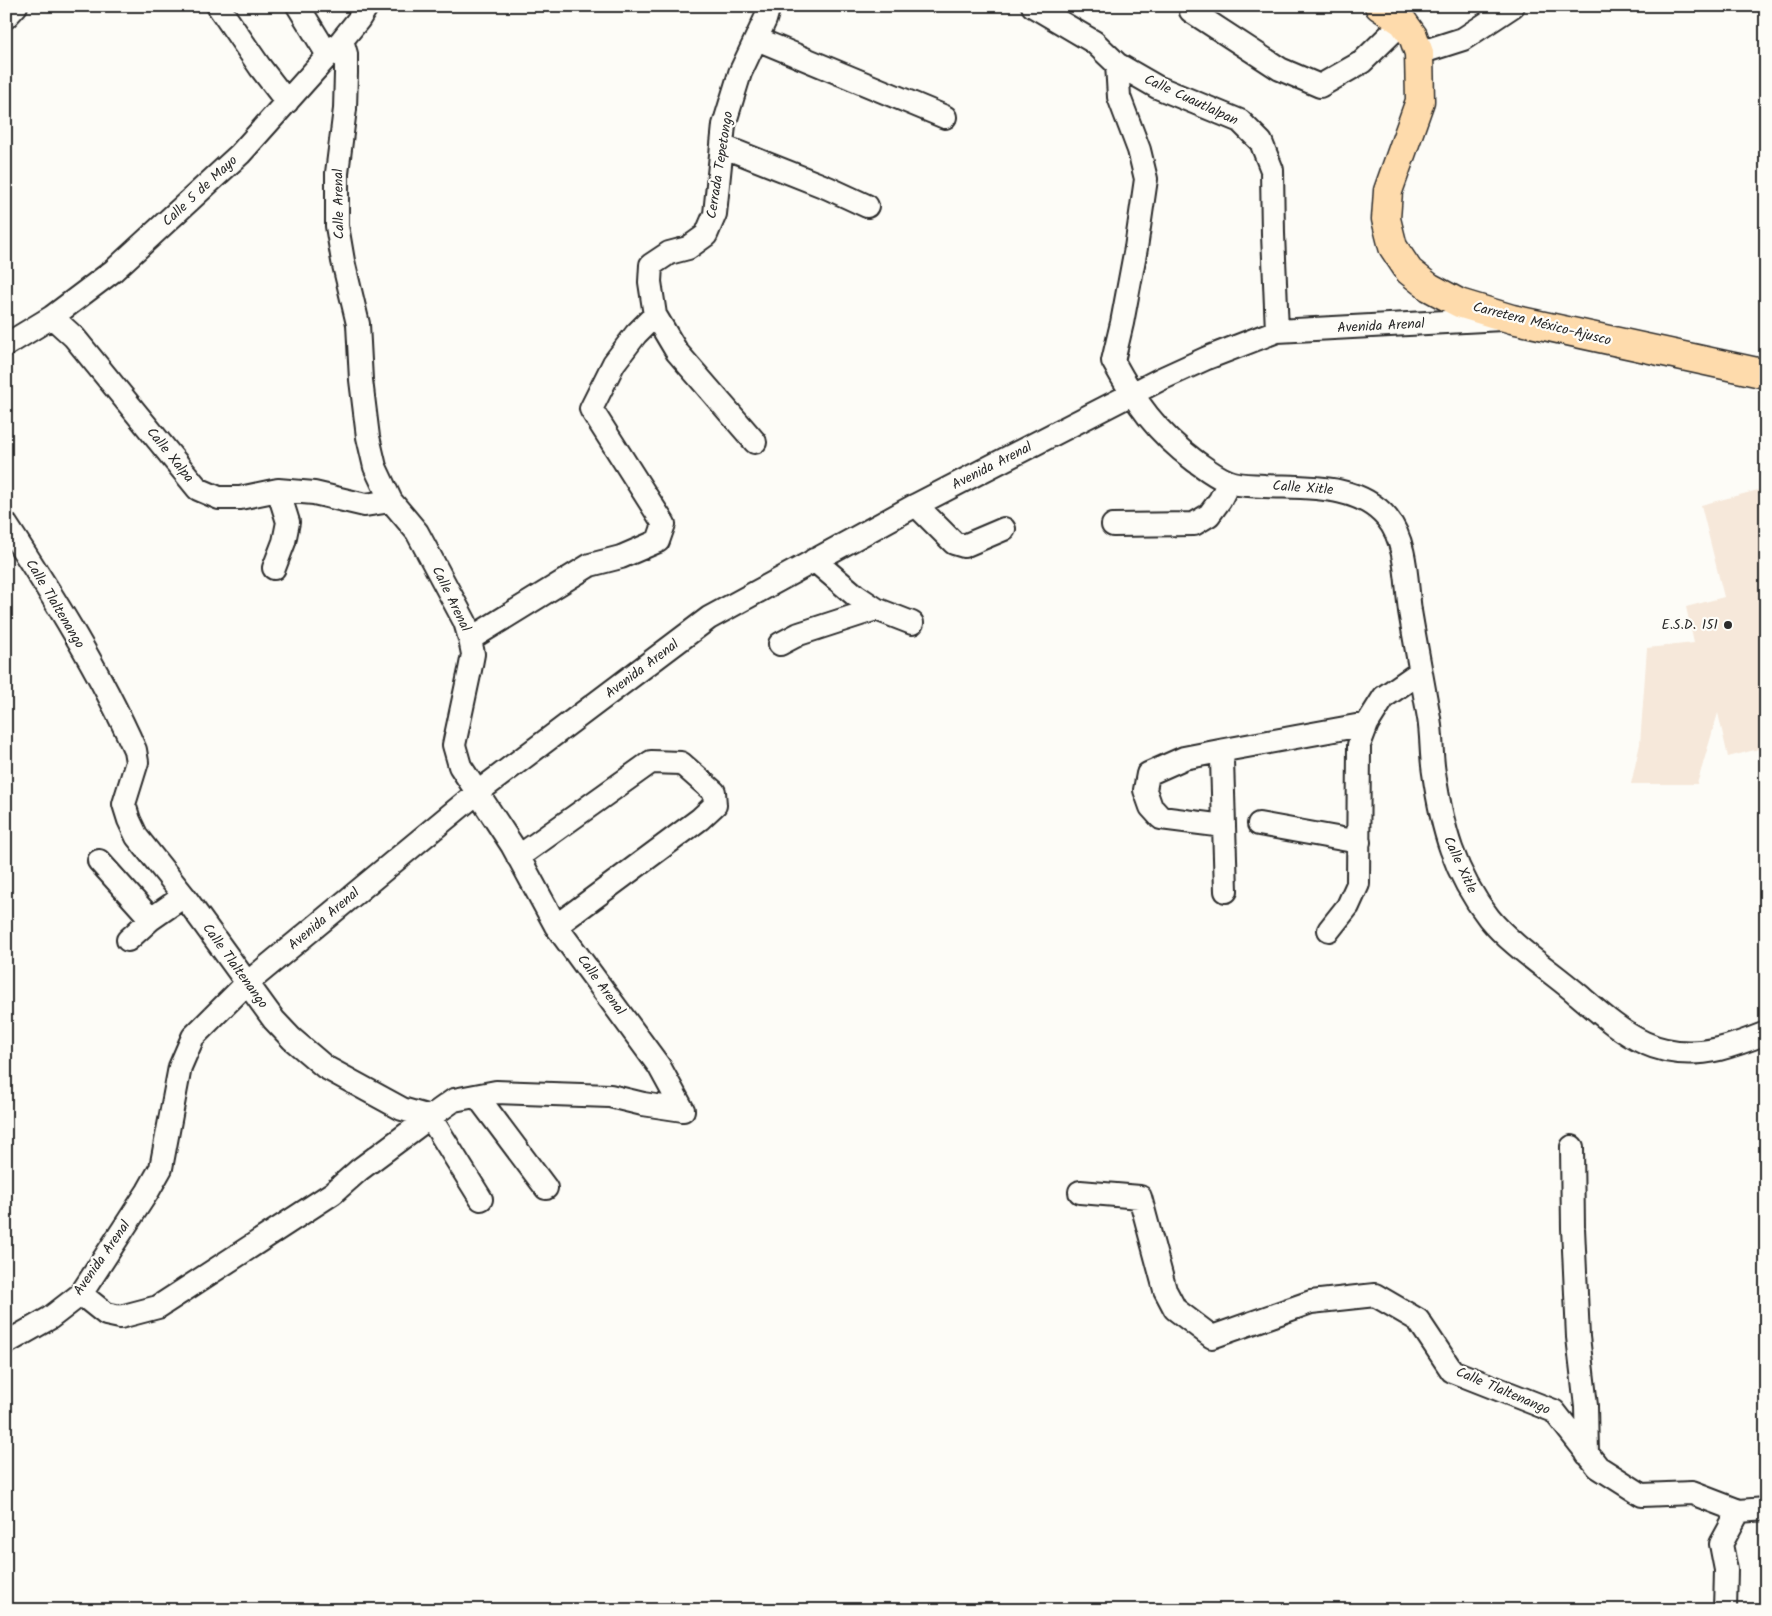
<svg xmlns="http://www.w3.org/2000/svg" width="1772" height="1616" viewBox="0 0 1772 1616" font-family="Kalam,sans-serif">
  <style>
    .built { fill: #f6e8da }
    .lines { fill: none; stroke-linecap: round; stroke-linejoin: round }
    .minor-casing { stroke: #2b2b2b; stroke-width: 26 }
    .major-casing { stroke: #2b2b2b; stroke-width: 31 }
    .minor { stroke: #fdfcf7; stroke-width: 22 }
    .major { stroke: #fedbac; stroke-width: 28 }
    .poi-dot { fill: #2b2b2b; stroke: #fdfcf7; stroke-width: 2 }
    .labels { text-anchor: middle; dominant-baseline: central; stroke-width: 4.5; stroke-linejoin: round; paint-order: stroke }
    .street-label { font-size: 14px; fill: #2b2b2b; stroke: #fdfcf7 }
    .poi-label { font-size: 14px; fill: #2b2b2b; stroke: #fdfcf7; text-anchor: end }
  </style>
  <rect width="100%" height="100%" fill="#fdfcf7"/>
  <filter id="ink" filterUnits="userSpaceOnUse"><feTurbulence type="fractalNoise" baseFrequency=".02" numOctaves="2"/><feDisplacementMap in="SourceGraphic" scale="10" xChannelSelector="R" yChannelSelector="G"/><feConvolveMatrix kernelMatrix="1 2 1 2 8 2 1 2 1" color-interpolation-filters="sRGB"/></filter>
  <g filter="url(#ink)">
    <path class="built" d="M 1766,488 L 1766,747 L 1728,757 L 1718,713 L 1697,784 L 1631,784 L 1640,744 L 1647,648 L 1694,643 L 1686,607 L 1724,597 L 1701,505 Z"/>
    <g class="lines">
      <defs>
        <path id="minor" d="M 218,6 L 260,67 L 287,102
          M 298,6 L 328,55
          M 1033,6 L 1094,42 L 1117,64 L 1157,87 L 1240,121 L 1261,142 L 1272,170 L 1273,234 L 1277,331
          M 1192,6 L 1191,11 L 1280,69 L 1320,86 L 1362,62 L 1403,22 L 1398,7
          M 6,17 L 16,6
          M 757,39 L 945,117
          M 342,40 L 346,54 L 346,73 L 345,109 L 337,173 L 337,226 L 343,261 L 358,324 L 361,380 L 368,437 L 375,467 L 391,501 L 417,532 L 465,622 L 470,639 L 473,654 L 470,670 L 454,745 L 460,766 L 512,845 L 556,926 L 659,1066 L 683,1110
          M 1419,53 L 1463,39 L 1513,6
          M 1117,64 L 1119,97 L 1139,150 L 1146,179 L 1136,248 L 1122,323 L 1113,361 C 1136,403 1156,432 1195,461 C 1205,468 1215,476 1227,481 C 1238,486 1252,485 1264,486 C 1305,488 1358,483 1387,518 C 1407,542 1406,581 1410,611 C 1416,647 1423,683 1429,718 C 1432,736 1431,755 1434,773 C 1442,828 1454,873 1489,918 C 1510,944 1549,970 1575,992 C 1621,1031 1654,1064 1719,1049 C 1735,1045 1751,1039 1766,1033
          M 722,146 L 828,188 L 867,206
          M 52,317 L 74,337 L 198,489 L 219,498 L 240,498 L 278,490 L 314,493 L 365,505 L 391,501
          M 6,345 L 52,317 L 113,271 L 240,154 L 342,40 L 359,19 L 367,6
          M 755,442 L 677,352 L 655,315 L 650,282 L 651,265 L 669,253 L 688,248 L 706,235 L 715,214 L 724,125 L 740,73 L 765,20 L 769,6
          M 916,505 L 954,543 L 964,546 L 1004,529
          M 6,524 C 53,596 100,671 135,750 L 137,762 L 124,804 L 129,820 L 137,837 L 184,896 L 274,1020 L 292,1039 L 325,1067 L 402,1109 L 430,1117 L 454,1100 L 496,1092 L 610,1096 L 643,1104 L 683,1110
          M 1113,525 L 1194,524 L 1209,515 L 1220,500 L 1229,482
          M 814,560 L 855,595 L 876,609 L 912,623
          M 274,568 L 284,542 L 288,522 L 278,490
          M 470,639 L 590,565 L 621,557 L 658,541 L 664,524 L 591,409 L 614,363 L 636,334 L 655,315
          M 780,644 L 799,634 L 876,609
          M 1259,824 L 1359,842
          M 1224,826 L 1161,818 L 1151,807 L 1145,790 L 1148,774 L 1184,758 L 1225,750
          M 518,857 L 651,762 L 681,763 L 714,792 L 715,805 L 700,819 L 556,926
          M 99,861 L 151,919
          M 1226,891 L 1222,760 L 1225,750 L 1367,724
          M 1329,930 L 1348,906 L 1358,884 L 1359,745 L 1367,724 L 1384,697 L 1420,672
          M 128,940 L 151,919 L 184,896
          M 477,1096 L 546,1188
          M 1572,1147 L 1573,1228 L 1578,1337 L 1586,1406 L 1587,1454
          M 1080,1192 L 1140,1197 L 1165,1290 L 1175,1309 L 1212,1337 L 1311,1302 L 1375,1295 L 1418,1320 L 1452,1371 L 1554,1411 L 1598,1467 L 1642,1495 L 1692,1493 L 1739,1511 L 1766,1509
          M 81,1294 L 106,1314 L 120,1317 L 158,1307 L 333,1193 L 359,1170 L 430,1117 L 481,1199
          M 6,1343 L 50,1318 L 81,1294 L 148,1191 L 161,1168 L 180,1067 L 193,1037 L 246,984 L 478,792 L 709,618 L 916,505 L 1161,379 L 1207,358 L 1277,331 L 1502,319
          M 1725,1610 L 1726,1570 L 1721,1544 L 1739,1511"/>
        <path id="major" d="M 1379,6 L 1403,22 L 1413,36 L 1419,53 L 1420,101 L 1388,191 L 1386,219 L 1393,247 L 1409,271 L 1429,287 L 1459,303 L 1512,319 L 1766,374"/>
      </defs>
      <use href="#minor" class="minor-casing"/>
      <use href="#major" class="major-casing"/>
      <use href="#minor" class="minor"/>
      <use href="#major" class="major"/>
    </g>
  </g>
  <circle class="poi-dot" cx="1728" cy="625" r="5"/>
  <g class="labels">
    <g class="street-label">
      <text transform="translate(1191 100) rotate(25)">Calle Cuautlalpan</text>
      <text transform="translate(720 165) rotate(-81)">Cerrada Tepetongo</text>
      <text transform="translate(200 191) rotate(-43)">Calle 5 de Mayo</text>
      <text transform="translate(339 204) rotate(-91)">Calle Arenal</text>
      <text transform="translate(1542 324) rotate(14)">Carretera México-Ajusco</text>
      <text transform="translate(1381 326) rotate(-3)">Avenida Arenal</text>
      <text transform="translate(170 455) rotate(51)">Calle Xalpa</text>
      <text transform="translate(992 466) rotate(-27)">Avenida Arenal</text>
      <text transform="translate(1303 488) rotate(4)">Calle Xitle</text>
      <text transform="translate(451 599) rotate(64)">Calle Arenal</text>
      <text transform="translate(55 604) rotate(59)">Calle Tlaltenango</text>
      <text transform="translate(642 669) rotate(-37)">Avenida Arenal</text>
      <text transform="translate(1460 865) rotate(65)">Calle Xitle</text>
      <text transform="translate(324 919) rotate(-40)">Avenida Arenal</text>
      <text transform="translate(235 966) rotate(54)">Calle Tlaltenango</text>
      <text transform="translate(601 985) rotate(54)">Calle Arenal</text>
      <text transform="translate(102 1258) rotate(-55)">Avenida Arenal</text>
      <text transform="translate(1503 1391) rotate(23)">Calle Tlaltenango</text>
    </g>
    <g class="poi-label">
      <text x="1718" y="625">E.S.D. 151</text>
    </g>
  </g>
  <rect width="1772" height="1616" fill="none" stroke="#fdfcf7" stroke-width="25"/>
  <rect x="12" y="12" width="1747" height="1591" fill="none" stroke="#2b2b2b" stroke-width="2" filter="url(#ink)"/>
</svg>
